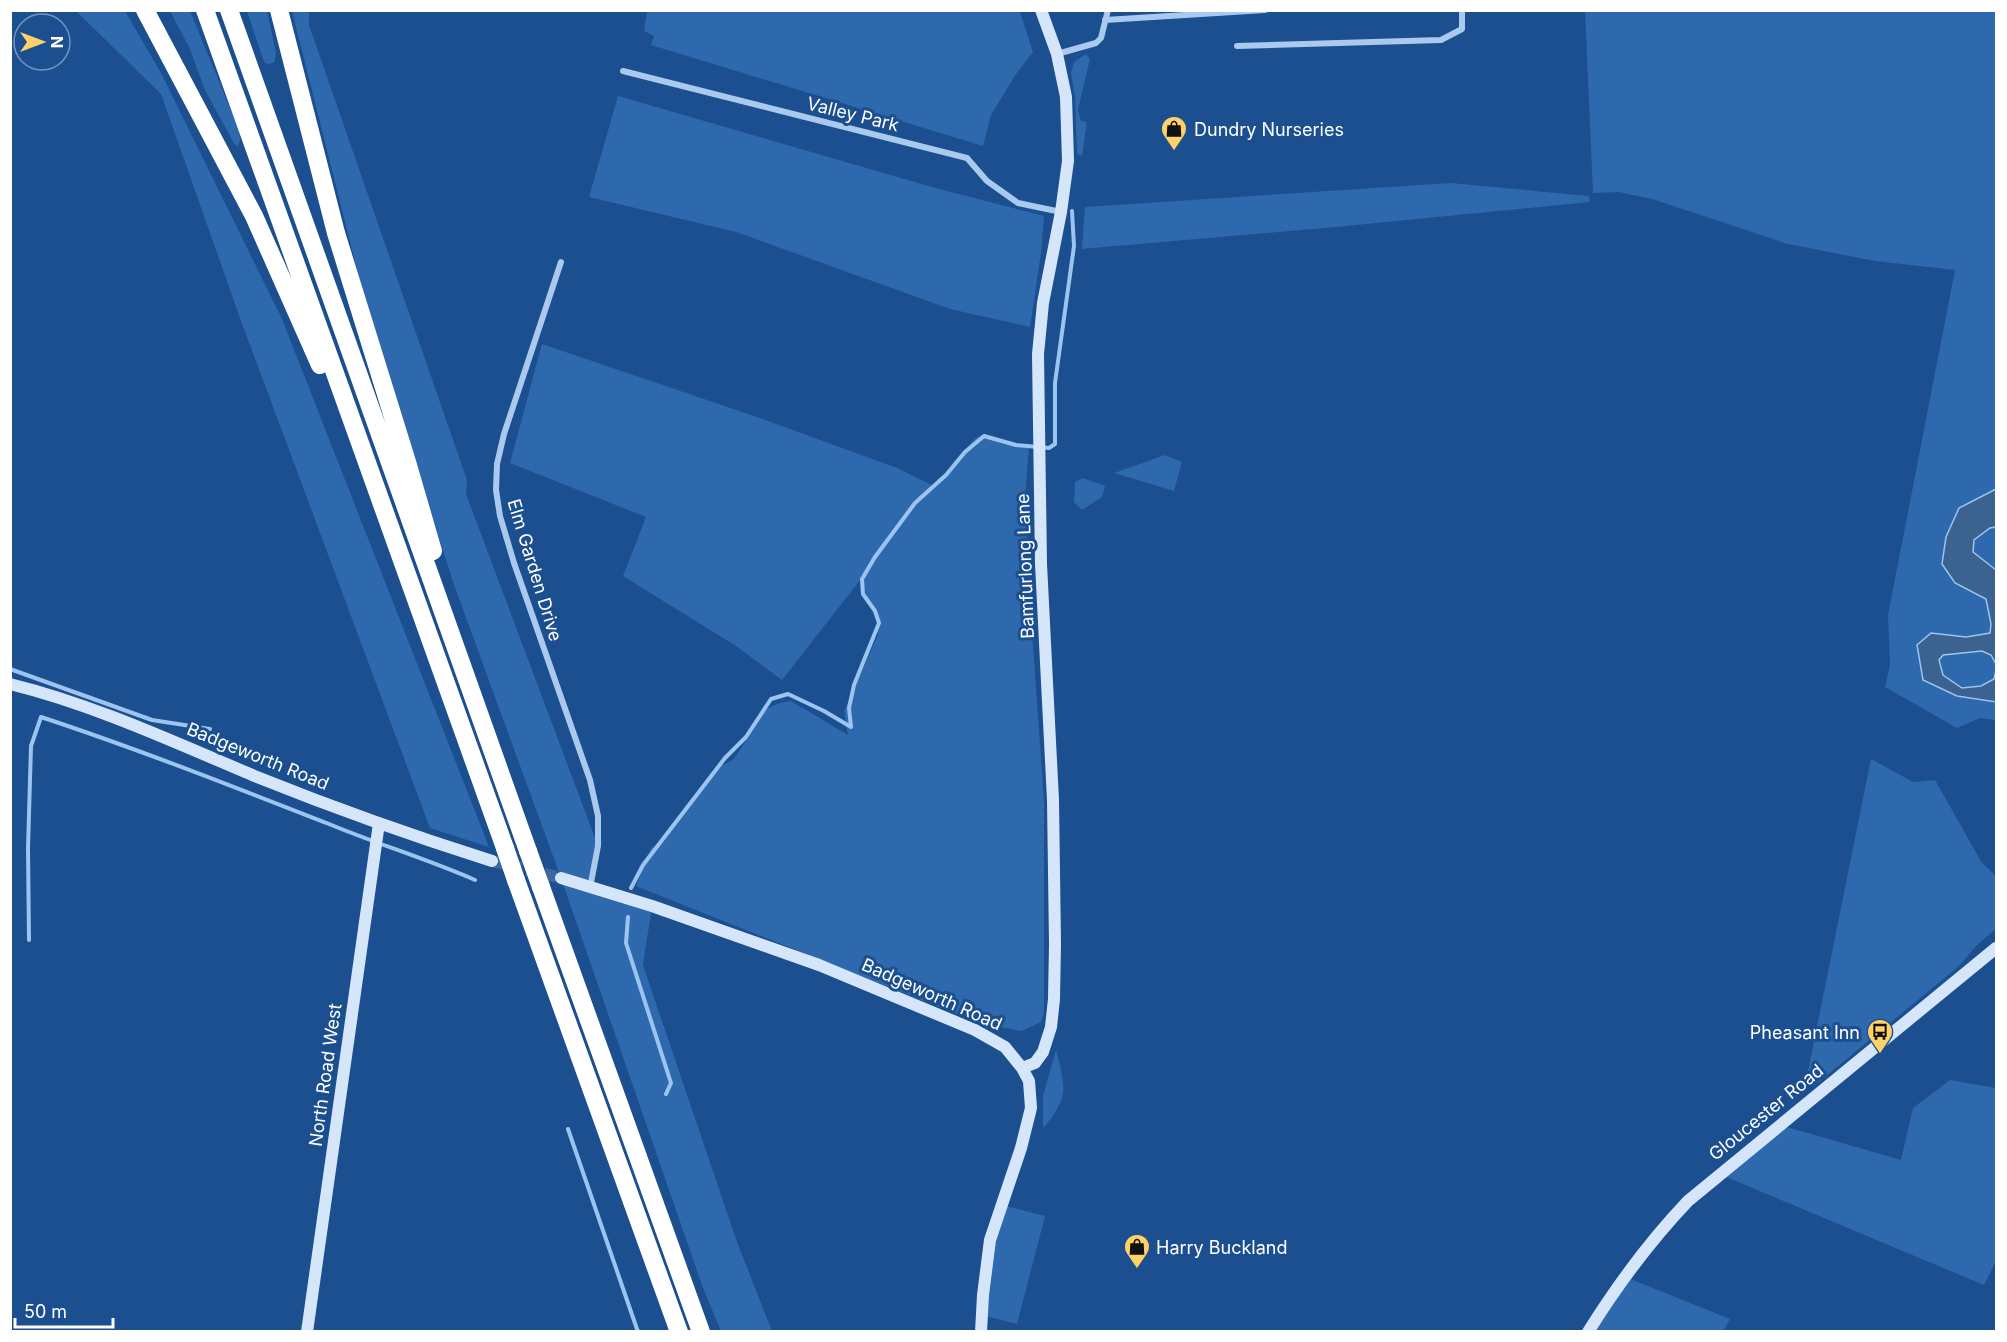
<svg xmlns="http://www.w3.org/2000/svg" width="2007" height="1342" viewBox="0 0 2007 1342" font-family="Inter,sans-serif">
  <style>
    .green { fill: #2e69ad }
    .water { fill: #3c6290; stroke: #9cc4f0; stroke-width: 1.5 }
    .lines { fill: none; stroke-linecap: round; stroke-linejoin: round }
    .stream { stroke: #9cc4f0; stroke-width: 4 }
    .secondary-tunnel { stroke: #3d69a0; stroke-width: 12; stroke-dasharray: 12 6; stroke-linecap: butt }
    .street { stroke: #a9c9ee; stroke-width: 6 }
    .secondary { stroke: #d6e6fa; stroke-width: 12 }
    .highway { stroke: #fff; stroke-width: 18 }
    .highway-bridge { stroke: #fff; stroke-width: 18 }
    .labels { text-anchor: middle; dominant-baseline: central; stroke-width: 6; stroke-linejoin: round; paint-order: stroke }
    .street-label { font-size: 18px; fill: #fff; stroke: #1b4f8f }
    .poi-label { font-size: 18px; fill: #fff; stroke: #1b4f8f; text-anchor: start }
  </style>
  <rect width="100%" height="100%" fill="#1b4f8f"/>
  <path class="green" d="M 76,11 L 125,11 L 162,75 L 282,319 L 489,847 L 430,828 L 241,321 L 161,94 Z
    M 170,11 L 190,11 L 239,130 L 240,140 L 238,146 L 235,145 L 205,90 L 189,47 Z
    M 247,11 L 267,11 L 276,53 L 274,63 L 267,64 L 264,62 Z
    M 292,11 L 309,11 L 309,25 L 467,480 L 466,494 L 598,846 L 590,888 L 652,906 L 643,965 L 737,1242 L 772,1331 L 721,1331 L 703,1288 L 561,878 L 453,582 L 369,317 Z
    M 647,11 L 1001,10 L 1020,12 L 1033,52 L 1016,74 L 991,115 L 983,146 L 651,45 L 654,36 L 644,31 Z
    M 1585,11 L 1996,11 L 1996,720 L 1980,718 L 1957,728 L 1885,687 L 1890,665 L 1888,615 L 1955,270 L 1875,261 L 1788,244 L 1652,199 L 1619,192 L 1593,193 Z
    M 1086,54 L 1090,59 L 1078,110 L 1081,121 L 1087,122 L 1082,156 L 1077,154 L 1077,150 L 1075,97 L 1071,73 L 1074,62 Z
    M 618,96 L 939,189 L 1044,216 L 1041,253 L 1030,327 L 950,309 L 736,232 L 589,197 Z
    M 1451,183 L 1589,196 L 1590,202 L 1336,227 L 1082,249 L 1085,207 Z
    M 542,344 L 757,417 L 897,468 L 936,487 L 975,438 L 984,434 L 1016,445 L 1029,446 L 1025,495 L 1029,591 L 1044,800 L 1044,1012 L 1041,1022 L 1022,1031 L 979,1023 L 636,886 L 651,848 L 664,841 L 691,800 L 717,768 L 733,760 L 748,738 L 763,710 L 780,703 L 791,701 L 848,735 L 844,711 L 878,635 L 879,620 L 870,605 L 861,579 L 782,680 L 736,646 L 623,576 L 646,517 L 510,463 Z
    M 1165,455 L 1182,462 L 1174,491 L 1114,473 Z
    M 1083,478 L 1105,486 L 1102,497 L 1082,510 L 1074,502 L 1075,482 Z
    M 1871,759 L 1913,782 L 1935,780 L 1982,863 L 1996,876 L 1996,929 L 1977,945 L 1959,966 L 1814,1086 L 1807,1076 Z
    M 1056,1050 C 1059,1061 1065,1082 1063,1094 C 1061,1105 1051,1120 1043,1128 L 1043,1096 Z
    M 1950,1080 L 1996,1088 L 1996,1261 L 1984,1285 L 1719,1174 L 1780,1125 L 1901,1160 L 1913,1108 Z
    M 1002,1205 L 1045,1216 L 1017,1324 L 982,1315 Z
    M 1623,1276 L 1730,1319 L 1723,1331 L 1588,1332 Z"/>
  <path class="water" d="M 1996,489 L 1996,527 L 1990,528 L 1974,540 L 1973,552 L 1996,570 L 1996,664 L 1991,655 L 1982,651 L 1943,655 L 1939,660 L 1943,675 L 1962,688 L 1981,686 L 1994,679 L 1996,670 L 1996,702 L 1957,696 L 1923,680 L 1917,645 L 1931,633 L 1966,637 L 1990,633 L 1991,624 L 1986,599 L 1955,583 L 1942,564 L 1946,537 L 1959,508 Z"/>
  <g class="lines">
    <path class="stream" d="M 10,669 L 152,720 L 210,729
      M 631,888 L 643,865 L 725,758 L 746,737 L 771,699 L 788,694 L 824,711 L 851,727 L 849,708 L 854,685 L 879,623 L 875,611 L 863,594 L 862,579 L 875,557 L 915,503 L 946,475 L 965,452 L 984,436 L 1016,445 L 1049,448 L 1055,444 L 1055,383 L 1074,246 L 1072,211
      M 628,917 L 626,943 L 671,1083 L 666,1094
      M 29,940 L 28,848 L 31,746 L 41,717 C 138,749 234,787 329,824 C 377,844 427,859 475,880
      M 568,1129 L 638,1332"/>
    <path class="secondary-tunnel" d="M 492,861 L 561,878"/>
    <path class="street" d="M 1105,20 L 1265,10
      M 1237,46 L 1441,40 L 1462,29 L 1462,10
      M 1057,54 L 1096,43 L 1101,38 L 1108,10
      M 623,71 L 967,158 L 987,181 L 1018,203 L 1061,212
      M 561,262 L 504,434 L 497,464 L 496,490 L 500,516 L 514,563 L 590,780 L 598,816 L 598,846 L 590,888"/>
    <path class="secondary" d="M 10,684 C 95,705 176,743 257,777 C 334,808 413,836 492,861
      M 561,878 L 652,906 L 819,965 L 975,1030 L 1005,1047 L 1022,1068 L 1029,1081 L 1031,1108 L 1021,1148 L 990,1240 L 983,1295 L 981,1332
      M 1022,1068 L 1035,1063 L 1043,1052 L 1051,1027 L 1054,999 L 1055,944 L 1053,800 L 1041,564 L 1038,354 L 1043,303 L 1061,212 L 1068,161 L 1066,97 L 1057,54 L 1041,10
      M 307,1332 L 379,823
      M 1588,1332 C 1618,1284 1649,1242 1688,1201 L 1996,948"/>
    <path class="highway" d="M 145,10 L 254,216 L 320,365
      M 205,10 L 505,848
      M 229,10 L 528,851
      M 279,10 L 336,233 L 407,462 L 433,551
      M 516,880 L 679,1332
      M 541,887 L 701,1332"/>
    <path class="highway-bridge" d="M 505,848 L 516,880
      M 528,851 L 541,887"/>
  </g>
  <defs>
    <symbol id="shop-pin" viewBox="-11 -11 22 30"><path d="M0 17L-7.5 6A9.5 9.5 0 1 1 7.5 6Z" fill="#ffd166" stroke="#1b4f8f"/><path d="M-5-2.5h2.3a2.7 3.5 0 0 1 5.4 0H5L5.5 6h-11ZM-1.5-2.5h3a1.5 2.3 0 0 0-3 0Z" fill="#111"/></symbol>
    <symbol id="bus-pin" viewBox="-11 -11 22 30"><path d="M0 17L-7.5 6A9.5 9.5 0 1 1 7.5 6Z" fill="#ffd166" stroke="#1b4f8f"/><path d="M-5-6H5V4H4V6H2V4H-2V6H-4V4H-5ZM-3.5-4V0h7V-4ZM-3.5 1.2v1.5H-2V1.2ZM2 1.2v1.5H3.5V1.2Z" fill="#111"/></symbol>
  </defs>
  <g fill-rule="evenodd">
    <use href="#shop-pin" x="1159" y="114" width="30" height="40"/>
    <use href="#bus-pin" x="1865" y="1017" width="30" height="40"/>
    <use href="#shop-pin" x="1122" y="1232" width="30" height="40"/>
  </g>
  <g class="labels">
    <g class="street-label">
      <text transform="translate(853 114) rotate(14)">Valley Park</text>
      <text transform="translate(1025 566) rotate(-92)">Bamfurlong Lane</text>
      <text transform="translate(535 570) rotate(73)">Elm Garden Drive</text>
      <text transform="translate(258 756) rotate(22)">Badgeworth Road</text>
      <text transform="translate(932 994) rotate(24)">Badgeworth Road</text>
      <text transform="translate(325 1075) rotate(-82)">North Road West</text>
      <text transform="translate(1766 1112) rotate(-39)">Gloucester Road</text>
    </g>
    <g class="poi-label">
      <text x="1194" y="129">Dundry Nurseries</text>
      <text x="1860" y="1032" text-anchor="end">Pheasant Inn</text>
      <text x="1156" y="1247">Harry Buckland</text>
    </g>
  </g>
  <rect width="2007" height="1342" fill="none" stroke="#ffffff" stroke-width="24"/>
  <g transform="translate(42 42) rotate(90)"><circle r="28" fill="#1b4f8f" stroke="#7695bc" stroke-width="1.5"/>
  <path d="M0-4.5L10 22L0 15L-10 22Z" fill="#ffd166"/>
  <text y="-9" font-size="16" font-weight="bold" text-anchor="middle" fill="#ffffff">N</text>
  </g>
  <path d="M15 1318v9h98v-9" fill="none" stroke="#ffffff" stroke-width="3"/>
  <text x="24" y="1318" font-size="18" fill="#ffffff" stroke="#1b4f8f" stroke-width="4.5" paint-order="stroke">50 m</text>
</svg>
